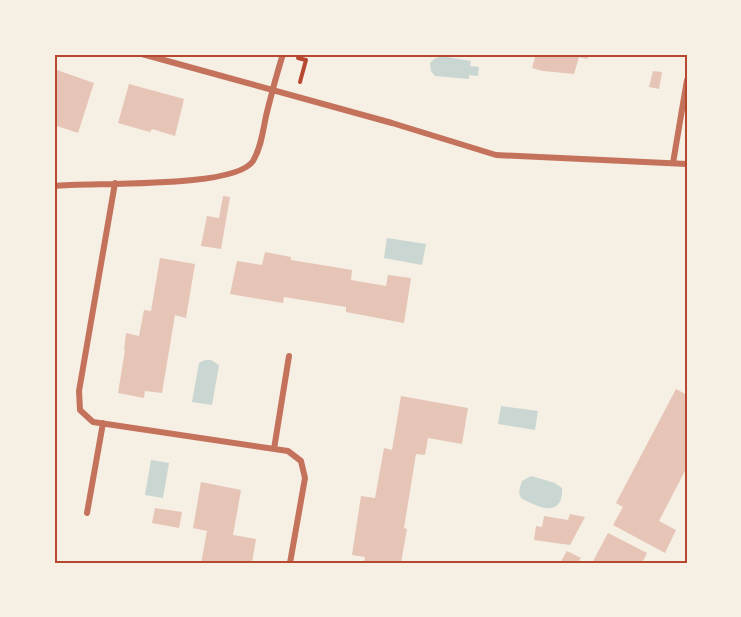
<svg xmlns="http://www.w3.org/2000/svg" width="741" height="617" viewBox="0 0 741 617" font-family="'Golos Text',sans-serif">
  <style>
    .water { fill: #c9d6d2 }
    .building { fill: #e6c5b7 }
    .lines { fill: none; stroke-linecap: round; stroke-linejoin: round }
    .path { stroke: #b5482f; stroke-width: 4 }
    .minor { stroke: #c5725c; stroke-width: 6 }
    .neatline { fill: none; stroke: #b5482f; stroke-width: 2 }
  </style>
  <rect width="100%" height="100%" fill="#f6efe4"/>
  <path class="water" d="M 441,56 L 471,61 L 470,66 L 479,67 L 478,76 L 469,75 L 469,79 L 435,76 L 431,71 L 430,63 L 434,59 Z
    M 387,238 L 426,244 L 422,265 L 384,258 Z
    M 205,360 L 211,360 L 219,365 L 212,405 L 192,402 L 199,363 Z
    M 501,406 L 538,411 L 535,430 L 498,424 Z
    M 151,460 L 169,463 L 163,498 L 145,495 Z
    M 531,476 L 555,483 L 562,488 C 563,510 550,512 533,504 C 529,502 522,500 520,496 C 518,491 521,485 522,481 Z"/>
  <path class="building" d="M 536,54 L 589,54 L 587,59 L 579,57 L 574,74 L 543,71 L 532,68 Z
    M 54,69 L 94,83 L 78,133 L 54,125 Z
    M 653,71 L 662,72 L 659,89 L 649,87 Z
    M 129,84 L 184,99 L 175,136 L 152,129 L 150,132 L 118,123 Z
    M 223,196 L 230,197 L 221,249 L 201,246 L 207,216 L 219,218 Z
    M 265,252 L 291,257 L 291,260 L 352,270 L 351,280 L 386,286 L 388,275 L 411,278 L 404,323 L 346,312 L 346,307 L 284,297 L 283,303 L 230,294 L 237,261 L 262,265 Z
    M 160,258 L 195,264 L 186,318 L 175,315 L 162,393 L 145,391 L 144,398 L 118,393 L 125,350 L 124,350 L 126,333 L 139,336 L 144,310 L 151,311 Z
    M 676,389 L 687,395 L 687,467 L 659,521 L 676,530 L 665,553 L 613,525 L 623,507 L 616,503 Z
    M 401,396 L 468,408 L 462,444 L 428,438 L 425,455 L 416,454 L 404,528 L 407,529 L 401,563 L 364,563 L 365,557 L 352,555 L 361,496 L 375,498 L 384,448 L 392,450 Z
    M 201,482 L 241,490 L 233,535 L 256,539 L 252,563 L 201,563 L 207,531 L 193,528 Z
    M 155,508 L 182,512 L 179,528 L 152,523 Z
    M 570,514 L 585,517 L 570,545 L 534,540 L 536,526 L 542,527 L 544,516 L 568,520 Z
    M 608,533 L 647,553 L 642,563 L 592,563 Z
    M 567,551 L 581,558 L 578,563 L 560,563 Z"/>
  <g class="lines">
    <path class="path" d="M 298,58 L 306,60 L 300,82"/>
    <path class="minor" d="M 142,54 L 392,123 L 496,155 L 687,164
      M 673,163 L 687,80
      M 115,183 L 79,391 L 80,410 L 93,422 L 288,451 L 301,461 L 305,478 L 290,563
      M 54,186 C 91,182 235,189 253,161 C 262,146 263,128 267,112 C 272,92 277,73 283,54
      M 274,449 L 289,356
      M 87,513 L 103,423"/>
  </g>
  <rect width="741" height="617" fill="none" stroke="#f6efe4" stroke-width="111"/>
  <rect x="56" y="56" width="630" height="506" class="neatline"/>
</svg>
